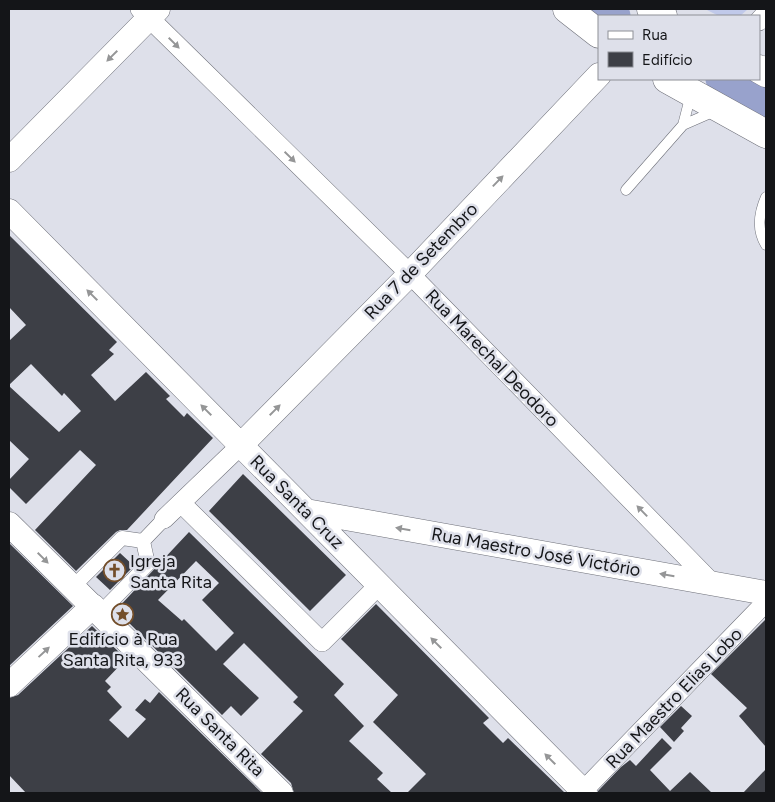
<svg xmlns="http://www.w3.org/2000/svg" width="775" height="802" viewBox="0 0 775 802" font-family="Figtree,sans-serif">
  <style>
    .green { fill: #c0c9ea }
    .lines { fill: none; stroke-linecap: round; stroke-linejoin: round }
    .river { stroke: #98a2cc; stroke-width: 29 }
    .building { fill: #3d3f46; fill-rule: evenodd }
    .service-casing { stroke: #6d6f78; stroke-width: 11 }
    .pedestrian-casing { stroke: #6d6f78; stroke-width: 15 }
    .minor-casing { stroke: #6d6f78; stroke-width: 20 }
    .tertiary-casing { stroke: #6d6f78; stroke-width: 25 }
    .primary-casing { stroke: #6d6f78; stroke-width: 29 }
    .service { stroke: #fff; stroke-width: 10 }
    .pedestrian { stroke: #fff; stroke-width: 14 }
    .minor { stroke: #fff; stroke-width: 19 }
    .tertiary { stroke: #fff; stroke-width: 24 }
    .primary { stroke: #fff; stroke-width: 28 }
    .oneway { fill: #959697 }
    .labels { text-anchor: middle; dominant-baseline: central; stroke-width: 5; stroke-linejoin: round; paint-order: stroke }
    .street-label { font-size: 18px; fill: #141518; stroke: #dee0ea }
    .poi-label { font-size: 18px; fill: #141518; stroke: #dee0ea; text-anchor: start }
  </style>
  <rect width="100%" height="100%" fill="#dee0ea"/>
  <path class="green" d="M 705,9 L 748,9 L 740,16 L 719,16 Z"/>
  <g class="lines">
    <path class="river" d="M 606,9 L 616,16
      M 720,79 L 766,103"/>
  </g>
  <path class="building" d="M 9,235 L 117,342 L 109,350 L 114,354 L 91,375 L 115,401 L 146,372 L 170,396 L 166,399 L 184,417 L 187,413 L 213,438 L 127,530 L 120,530 L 116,532 L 76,571 L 35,530 L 96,465 L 80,450 L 26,504 L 9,487 L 9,480 L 29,459 L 9,440 L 9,386 L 59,432 L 81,411 L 64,393 L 62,396 L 31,364 L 9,385 L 9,341 L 26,325 L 9,307 Z
    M 243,474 L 346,575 L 310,611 L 209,511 Z
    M 189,532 L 344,684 L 334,695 L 364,726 L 349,741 L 383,773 L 377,779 L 392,793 L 294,793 L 291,783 L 261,754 L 303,711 L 293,702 L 298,697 L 244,643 L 223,664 L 259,698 L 241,716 L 231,706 L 222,715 L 116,610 ZM 196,561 L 219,583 L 202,600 L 234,633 L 216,651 L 184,619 L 182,621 L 158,600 Z
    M 9,543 L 73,606 L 9,666 Z
    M 120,553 L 134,566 L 110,590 L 96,577 Z
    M 376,604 L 489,718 L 483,723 L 503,743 L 508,738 L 565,793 L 407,793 L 426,774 L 373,722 L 398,695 L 341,639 Z
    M 766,619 L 766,747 L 739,716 L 747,708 L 711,674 Z
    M 92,626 L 119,652 L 117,654 L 124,661 L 105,681 L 111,687 L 107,691 L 122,707 L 109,720 L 128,738 L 146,719 L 135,710 L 145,699 L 150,703 L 159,692 L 262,793 L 26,793 L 9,775 L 9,698 L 18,695 Z
    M 681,706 L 692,716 L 681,728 L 684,731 L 674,742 L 660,727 Z
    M 662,738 L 672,748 L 650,770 L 670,791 L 690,772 L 712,793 L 598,793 L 598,791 L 621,767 L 630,760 L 636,766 Z
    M 766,769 L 766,793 L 743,793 Z"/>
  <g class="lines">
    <defs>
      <path id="service" d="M 683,125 L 691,94
        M 626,190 L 683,125 L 715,111
        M 766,197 C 759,213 756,229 766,245"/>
      <path id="pedestrian" d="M 73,587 L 122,538 L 143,541
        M 100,613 L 148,564 L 143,541 L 164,519"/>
      <path id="minor" d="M 140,9 L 410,274 L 713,584
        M 759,21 L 766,13
        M 181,503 L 322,642 L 379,585
        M 164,519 L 241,445
        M 581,793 L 766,602"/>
      <path id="tertiary" d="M 9,160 L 158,9
        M 9,211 L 585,793
        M 241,445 L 410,274 L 599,75
        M 306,511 L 766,593
        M 9,524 L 281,793
        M 9,685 L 93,606"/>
      <path id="primary" d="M 567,9 L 599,34
        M 651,9 L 663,16
        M 759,69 L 766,73
        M 667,79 L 766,134"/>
    </defs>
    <use href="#service" class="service-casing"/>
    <use href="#pedestrian" class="pedestrian-casing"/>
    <use href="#minor" class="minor-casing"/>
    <use href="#tertiary" class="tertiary-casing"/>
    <use href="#primary" class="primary-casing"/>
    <use href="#service" class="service"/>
    <use href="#pedestrian" class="pedestrian"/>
    <use href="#minor" class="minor"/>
    <use href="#tertiary" class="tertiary"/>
    <use href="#primary" class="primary"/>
  </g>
  <defs><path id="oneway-solid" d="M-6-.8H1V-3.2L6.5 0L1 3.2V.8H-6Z" transform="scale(1.25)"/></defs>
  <g class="oneway">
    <use href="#oneway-solid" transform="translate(174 43) rotate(45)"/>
    <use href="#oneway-solid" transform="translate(112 56) rotate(135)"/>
    <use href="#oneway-solid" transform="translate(290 157) rotate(44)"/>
    <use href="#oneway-solid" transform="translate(498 181) rotate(-46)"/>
    <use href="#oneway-solid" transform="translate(92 295) rotate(-135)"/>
    <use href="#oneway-solid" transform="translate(206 410) rotate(-135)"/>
    <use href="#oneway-solid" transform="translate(275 410) rotate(-45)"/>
    <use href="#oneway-solid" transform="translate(642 511) rotate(-134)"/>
    <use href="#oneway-solid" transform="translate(403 529) rotate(-170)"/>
    <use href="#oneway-solid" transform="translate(43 558) rotate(45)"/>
    <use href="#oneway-solid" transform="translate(667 575) rotate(-170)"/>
    <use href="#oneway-solid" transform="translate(436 643) rotate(-135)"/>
    <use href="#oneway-solid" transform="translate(44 652) rotate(-43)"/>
    <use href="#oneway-solid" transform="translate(550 759) rotate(-135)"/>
  </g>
  <defs>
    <symbol id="church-ring" viewBox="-11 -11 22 22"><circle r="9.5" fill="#dee0ea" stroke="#734e2a" stroke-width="1.5"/><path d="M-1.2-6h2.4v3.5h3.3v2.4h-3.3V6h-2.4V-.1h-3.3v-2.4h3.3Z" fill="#734e2a"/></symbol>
    <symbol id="sight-ring" viewBox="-11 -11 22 22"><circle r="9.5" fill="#dee0ea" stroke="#734e2a" stroke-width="1.5"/><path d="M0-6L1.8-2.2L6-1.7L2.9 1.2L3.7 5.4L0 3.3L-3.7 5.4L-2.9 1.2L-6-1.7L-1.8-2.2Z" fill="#734e2a"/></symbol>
  </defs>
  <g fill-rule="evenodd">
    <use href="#church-ring" x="102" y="558" width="25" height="25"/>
    <use href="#sight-ring" x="110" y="602" width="25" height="25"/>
  </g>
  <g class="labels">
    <g class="street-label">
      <text transform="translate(421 261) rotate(-46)">Rua 7 de Setembro</text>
      <text transform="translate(492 358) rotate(46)">Rua Marechal Deodoro</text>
      <text transform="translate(297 502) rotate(45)">Rua Santa Cruz</text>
      <text transform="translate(536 552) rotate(10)">Rua Maestro José Victório</text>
      <text transform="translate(674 698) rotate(-46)">Rua Maestro Elias Lobo</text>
      <text transform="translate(220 732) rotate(45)">Rua Santa Rita</text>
    </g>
    <g class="poi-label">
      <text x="130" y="561">Igreja<tspan x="130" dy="21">Santa Rita</tspan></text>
      <text x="123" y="639" text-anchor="middle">Edifício à Rua<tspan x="123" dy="21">Santa Rita, 933</tspan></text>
    </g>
  </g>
  <rect width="775" height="802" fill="none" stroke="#141518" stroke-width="20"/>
  <rect x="598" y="15" width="162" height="65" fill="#dee0ea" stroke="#8d8f96"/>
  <rect x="608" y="31" width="25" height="8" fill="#ffffff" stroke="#8d8f96"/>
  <text x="642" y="40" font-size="15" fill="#141518">Rua</text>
  <rect x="608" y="52" width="25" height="15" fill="#3d3f46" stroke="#8d8f96"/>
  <text x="642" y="65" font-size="15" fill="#141518">Edifício</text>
</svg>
